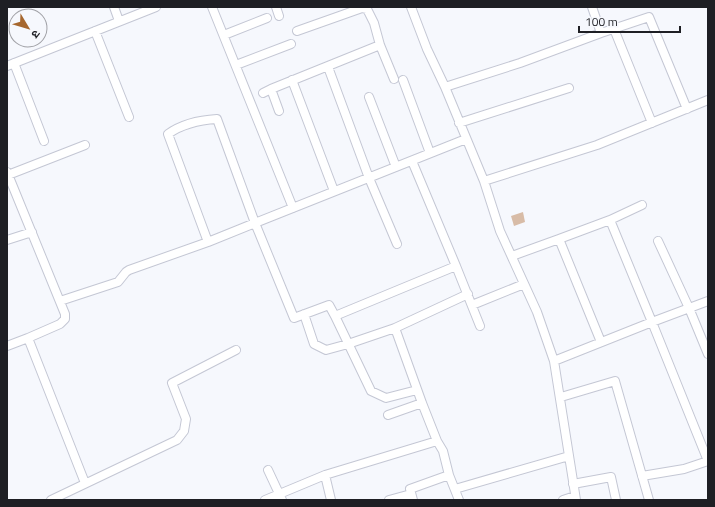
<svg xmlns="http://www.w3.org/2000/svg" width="715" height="507" viewBox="0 0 715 507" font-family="'Titillium Web','Noto Sans Devanagari',sans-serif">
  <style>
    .building { fill: #d8bca7 }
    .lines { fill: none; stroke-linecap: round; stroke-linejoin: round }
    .minor-casing { stroke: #c4c7d4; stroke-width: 10 }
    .minor { stroke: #fff; stroke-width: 8 }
  </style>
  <rect width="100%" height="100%" fill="#f6f8fd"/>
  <path class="building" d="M 523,212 L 525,222 L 514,226 L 511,216 Z"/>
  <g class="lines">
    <defs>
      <path id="minor" d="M 114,7 L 119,21
        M 212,7 L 293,208
        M 276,7 L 279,16
        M 411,7 L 427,49 L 445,87 L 484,181 L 500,231 L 537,312 L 554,361 L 576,500
        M 592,7 L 601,33
        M 614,29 L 652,123
        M 95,31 L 129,117
        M 297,31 L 362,8 L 367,9 L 374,23 L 380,45 L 394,79
        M 224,35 L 267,18
        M 14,63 L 44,141
        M 236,65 L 291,44
        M 7,66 L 156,7
        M 328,67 L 369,178 L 397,244
        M 292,80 L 334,191
        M 403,80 L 430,153
        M 445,87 L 520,63 L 601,33 L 649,17 L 687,109
        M 263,93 L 271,89
        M 369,97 L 396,167
        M 279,111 L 271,89 L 380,45
        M 459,123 L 569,88
        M 412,161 L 456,266 L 335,316 L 329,305 L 294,318 L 255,223 L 466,139
        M 7,172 L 65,314 L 65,319 L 60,324 L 28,338 L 85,483
        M 8,175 L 85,145
        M 484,181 L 597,145 L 708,100
        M 642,205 L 610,220 L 652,322 L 708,301
        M 559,239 L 610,220
        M 7,240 L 32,232
        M 658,241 L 689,308 L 708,354
        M 512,256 L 559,239 L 601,342
        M 456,266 L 480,326
        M 60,301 L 118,282 L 126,272 L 129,270 L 208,242 L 255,223 L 217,119 C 200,120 182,124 168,134 L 208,242
        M 472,305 L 524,284
        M 304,314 L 314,344 L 326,350 L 348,344 L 395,328
        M 335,316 L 371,391 L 386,398 L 417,390
        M 7,346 L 28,338
        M 554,361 L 652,322 L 708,461
        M 561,397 L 615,381 L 649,500
        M 388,415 L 422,403
        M 437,441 L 422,403 L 395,328 L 468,294
        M 268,470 L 282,500
        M 325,475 L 331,500
        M 642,476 L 684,469 L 708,461
        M 573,484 L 611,477 L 616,500
        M 455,489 L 569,456
        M 51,500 L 177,440 L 184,431 L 186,419 L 172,383 L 236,350
        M 265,500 L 325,475 L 437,441 L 443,451 L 449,475 L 459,500
        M 389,500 L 411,494
        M 413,500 L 410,489 L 449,475
        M 563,500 L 575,496"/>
    </defs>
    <use href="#minor" class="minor-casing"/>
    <use href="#minor" class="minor"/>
  </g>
  <rect width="715" height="507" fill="none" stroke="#1e1f24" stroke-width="16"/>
  <g transform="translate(28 28) rotate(128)"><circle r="19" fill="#f6f8fd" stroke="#a0a1a6"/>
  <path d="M0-3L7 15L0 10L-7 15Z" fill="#a6672e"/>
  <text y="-6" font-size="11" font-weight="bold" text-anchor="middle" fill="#1e1f24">उ</text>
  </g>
  <path d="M579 26v6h101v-6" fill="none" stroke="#1e1f24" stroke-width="2"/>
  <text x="585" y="26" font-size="12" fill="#1e1f24" stroke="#f6f8fd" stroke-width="3" paint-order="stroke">100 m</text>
</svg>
